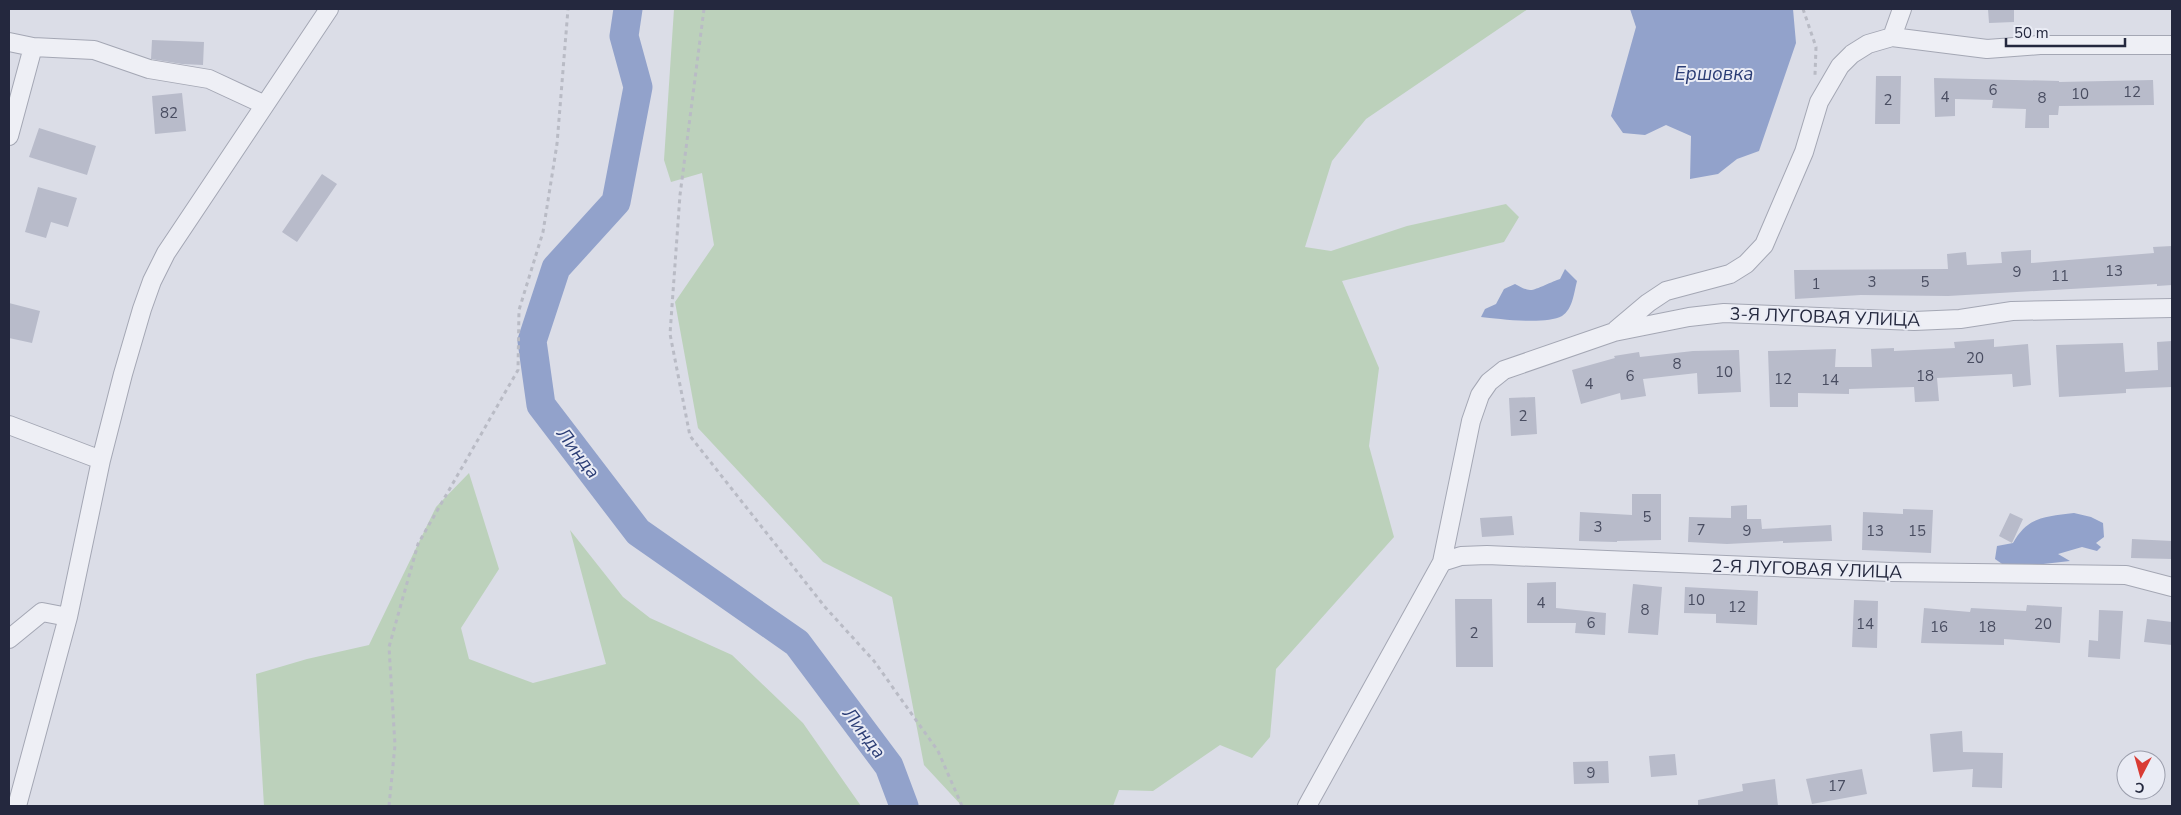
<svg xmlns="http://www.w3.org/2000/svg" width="2181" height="815" viewBox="0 0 2181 815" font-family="'Nunito Sans',sans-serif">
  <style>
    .green { fill: #bcd1bb }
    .water { fill: #92a2cb }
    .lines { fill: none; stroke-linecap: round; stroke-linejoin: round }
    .river { stroke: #92a2cb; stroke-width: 29 }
    .building { fill: #b8bbca }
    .minor-casing { stroke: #a4a7b4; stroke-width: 20 }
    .path { stroke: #b9bbc5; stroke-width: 3; stroke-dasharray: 4 4; stroke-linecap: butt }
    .minor { stroke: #eeeff5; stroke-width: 18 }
    .labels { text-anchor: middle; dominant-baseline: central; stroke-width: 4; stroke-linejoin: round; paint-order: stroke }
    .number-label { font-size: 15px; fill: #494d61 }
    .street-label { font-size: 18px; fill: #24283e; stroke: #eaecf5 }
    .water-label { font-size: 19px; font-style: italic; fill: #2b3d75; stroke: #eaecf5 }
  </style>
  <rect width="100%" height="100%" fill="#dbdde7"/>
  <path class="green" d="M 674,9 L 1528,9 L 1366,119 L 1332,161 L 1305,247 L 1331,251 L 1407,226 L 1506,204 L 1519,217 L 1504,242 L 1342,281 L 1379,368 L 1369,446 L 1394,537 L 1276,669 L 1270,737 L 1252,758 L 1220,745 L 1153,791 L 1119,790 L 1113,806 L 962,806 L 924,765 L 892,597 L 823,562 L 698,428 L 675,302 L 714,245 L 702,173 L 671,182 L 664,160 Z
    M 469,473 L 499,569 L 461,628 L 469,659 L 533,683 L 606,664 L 570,530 L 623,597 L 650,618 L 732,655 L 803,723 L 861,806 L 264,806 L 256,674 L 307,659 L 369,645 L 436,507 Z"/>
  <path class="water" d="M 1630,9 L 1793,9 L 1796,43 L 1759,151 L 1737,159 L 1718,174 L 1690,179 L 1691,136 L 1666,125 L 1645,135 L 1623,133 L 1611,116 L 1636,27 Z
    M 1565,269 L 1577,281 C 1574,292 1573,309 1562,316 C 1546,325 1499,319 1481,317 L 1485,309 L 1496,304 L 1504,289 L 1515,284 C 1519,286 1525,290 1530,290 C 1534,291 1553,281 1560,279 Z
    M 2074,513 L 2091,517 L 2103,523 L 2104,537 L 2096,543 L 2101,547 L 2097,551 L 2082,547 L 2058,554 L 2070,561 L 2008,568 L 1995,559 L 1997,546 L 2013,543 C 2028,516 2045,517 2074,513 Z"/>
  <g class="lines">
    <path class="river" d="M 628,9 L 624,36 L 638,87 L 616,202 L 556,268 L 532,341 L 541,405 L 638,532 L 797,643 L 889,766 L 904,806"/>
  </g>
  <path class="building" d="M 1988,9 L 2014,9 L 2014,22 L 1989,23 Z
    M 152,40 L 204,42 L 203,65 L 182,64 L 151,59 Z
    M 1876,76 L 1901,76 L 1900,124 L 1875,124 Z
    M 1934,78 L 2059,81 L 2059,82 L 2153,80 L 2154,105 L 2059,106 L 2058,115 L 2049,115 L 2049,128 L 2025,128 L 2026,109 L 1992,108 L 1993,100 L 1955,99 L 1955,116 L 1935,117 Z
    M 182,93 L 186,131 L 155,134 L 152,96 Z
    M 39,128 L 96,146 L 87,175 L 29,157 Z
    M 322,174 L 337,184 L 297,242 L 282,232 Z
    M 38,187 L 77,198 L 68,227 L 51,222 L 46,238 L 25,232 Z
    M 2172,246 L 2172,285 L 2157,286 L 2157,284 L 1948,296 L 1861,295 L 1795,299 L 1794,270 L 1948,269 L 1947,254 L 1966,252 L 1967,265 L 2002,263 L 2001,252 L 2031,250 L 2031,263 L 2154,253 L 2153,247 Z
    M 9,303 L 40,311 L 32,343 L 9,338 Z
    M 1994,339 L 1994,347 L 2028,344 L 2031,385 L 2013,387 L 2012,374 L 1937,378 L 1939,401 L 1915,402 L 1914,387 L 1849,389 L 1849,394 L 1798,393 L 1798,407 L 1770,407 L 1768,351 L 1836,349 L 1835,367 L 1872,367 L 1871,349 L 1894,348 L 1894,351 L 1955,348 L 1954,342 Z
    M 2172,341 L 2172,387 L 2126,389 L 2126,393 L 2059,397 L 2056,345 L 2123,343 L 2125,372 L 2158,370 L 2157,342 Z
    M 1739,350 L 1741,392 L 1698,394 L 1697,373 L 1643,379 L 1646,396 L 1621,400 L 1620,393 L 1581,404 L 1572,370 L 1615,358 L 1614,356 L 1639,352 L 1640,357 L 1693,351 Z
    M 1535,397 L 1537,434 L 1511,436 L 1509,398 Z
    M 1632,494 L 1661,494 L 1661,540 L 1617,541 L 1617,542 L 1579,541 L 1580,512 L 1632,515 Z
    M 1747,505 L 1747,519 L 1761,519 L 1762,529 L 1831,525 L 1832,541 L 1783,543 L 1783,541 L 1727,544 L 1688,542 L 1689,517 L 1731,518 L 1731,506 Z
    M 1903,509 L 1933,510 L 1931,553 L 1862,550 L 1863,512 L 1903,514 Z
    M 2010,513 L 2023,519 L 2012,543 L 1999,536 Z
    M 1512,516 L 1514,535 L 1482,537 L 1480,518 Z
    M 2132,539 L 2172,541 L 2172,559 L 2131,558 Z
    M 1556,582 L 1556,608 L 1606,613 L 1605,635 L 1575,633 L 1576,623 L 1527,623 L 1527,583 Z
    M 1633,584 L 1662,587 L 1658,635 L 1628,633 Z
    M 1685,587 L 1758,591 L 1757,625 L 1716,623 L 1716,614 L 1684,613 Z
    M 1455,599 L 1492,599 L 1493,667 L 1456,667 Z
    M 1854,600 L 1878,601 L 1877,648 L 1852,647 Z
    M 2027,605 L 2062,607 L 2060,643 L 2004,639 L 2004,645 L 1921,643 L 1924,608 L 1970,612 L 1971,608 L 2026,611 Z
    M 2099,610 L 2123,611 L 2120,659 L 2088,657 L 2089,640 L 2098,641 Z
    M 2147,619 L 2172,622 L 2172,645 L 2144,642 Z
    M 1962,731 L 1963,752 L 2003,753 L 2002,788 L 1972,787 L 1973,769 L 1933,772 L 1930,734 Z
    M 1675,754 L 1677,775 L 1651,777 L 1649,756 Z
    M 1608,761 L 1609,783 L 1574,784 L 1573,762 Z
    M 1862,769 L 1867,794 L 1812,804 L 1806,779 Z
    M 1775,779 L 1778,806 L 1698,806 L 1698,800 L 1743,791 L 1742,784 Z"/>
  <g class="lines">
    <defs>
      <path id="minor" d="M 1892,37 L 1902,9
        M 9,42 L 33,47 L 94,50 L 149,69 L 209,79 L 265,105
        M 9,136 L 33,47
        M 1616,330 L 1648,303 L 1666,291 L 1730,274 L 1746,264 L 1764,245 L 1804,152 L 1819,102 L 1840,66 L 1852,54 L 1868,44 L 1892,37 L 1987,49 L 2040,45 L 2172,45
        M 9,425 L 101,460
        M 1442,562 L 1461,556 L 1487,555 L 1891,572 L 2126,575 L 2172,587
        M 9,639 L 42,612 L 68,617
        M 17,806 L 68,617 L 101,460 L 123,374 L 142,309 L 152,281 L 166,253 L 329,9
        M 1307,806 L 1442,562 L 1471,421 L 1480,395 L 1489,382 L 1504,370 L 1614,332 L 1689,317 L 1724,313 L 1914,321 L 1960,319 L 2012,311 L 2172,308"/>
    </defs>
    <use href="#minor" class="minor-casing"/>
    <path class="path" d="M 704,9 L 680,195 L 670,334 L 690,436 L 825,607 L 874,661 L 938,751 L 962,806
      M 1803,9 L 1816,47 L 1815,75
      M 389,806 L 395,745 L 389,647 L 418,544 L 518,370 L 519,310 L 543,232 L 557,144 L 568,9"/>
    <use href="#minor" class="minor"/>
  </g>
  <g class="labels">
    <g class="number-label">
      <text x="1993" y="90">6</text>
      <text x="2132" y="92">12</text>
      <text x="2080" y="94">10</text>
      <text x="1945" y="97">4</text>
      <text x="2042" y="98">8</text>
      <text x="1888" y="100">2</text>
      <text x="169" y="113">82</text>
      <text x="2114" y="271">13</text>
      <text x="2017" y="272">9</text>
      <text x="2060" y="276">11</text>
      <text x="1872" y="282">3</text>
      <text x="1925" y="282">5</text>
      <text x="1816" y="284">1</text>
      <text x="1975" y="358">20</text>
      <text x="1677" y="364">8</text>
      <text x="1724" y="372">10</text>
      <text x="1630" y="376">6</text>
      <text x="1925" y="376">18</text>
      <text x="1783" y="379">12</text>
      <text x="1830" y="380">14</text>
      <text x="1589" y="384">4</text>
      <text x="1523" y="416">2</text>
      <text x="1647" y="517">5</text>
      <text x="1598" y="527">3</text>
      <text x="1701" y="530">7</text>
      <text x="1747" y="531">9</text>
      <text x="1875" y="531">13</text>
      <text x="1917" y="531">15</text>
      <text x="1696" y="600">10</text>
      <text x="1541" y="603">4</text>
      <text x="1737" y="607">12</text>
      <text x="1645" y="610">8</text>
      <text x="1591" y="623">6</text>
      <text x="1865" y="624">14</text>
      <text x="2043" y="624">20</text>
      <text x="1939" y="627">16</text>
      <text x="1987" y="627">18</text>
      <text x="1474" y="633">2</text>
      <text x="1591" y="773">9</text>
      <text x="1837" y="786">17</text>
    </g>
    <g class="street-label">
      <text transform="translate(1825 317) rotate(2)">3-Я ЛУГОВАЯ УЛИЦА</text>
      <text transform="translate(1807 569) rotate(2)">2-Я ЛУГОВАЯ УЛИЦА</text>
    </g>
    <g class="water-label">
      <text x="1714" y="74">Ершовка</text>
      <text transform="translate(578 453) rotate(53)">Линда</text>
      <text transform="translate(864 733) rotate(53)">Линда</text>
    </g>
  </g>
  <rect width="2181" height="815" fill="none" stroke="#24283e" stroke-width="20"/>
  <g transform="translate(2141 775) rotate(186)"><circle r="24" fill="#eaecf5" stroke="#9b9eac"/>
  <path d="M0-4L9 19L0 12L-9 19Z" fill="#d93b33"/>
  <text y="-8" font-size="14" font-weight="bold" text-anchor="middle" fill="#24283e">С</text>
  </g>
  <path d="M2006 38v8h119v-8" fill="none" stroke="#24283e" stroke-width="2.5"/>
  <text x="2014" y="38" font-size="15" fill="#24283e" stroke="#eaecf5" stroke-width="4" paint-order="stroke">50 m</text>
</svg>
